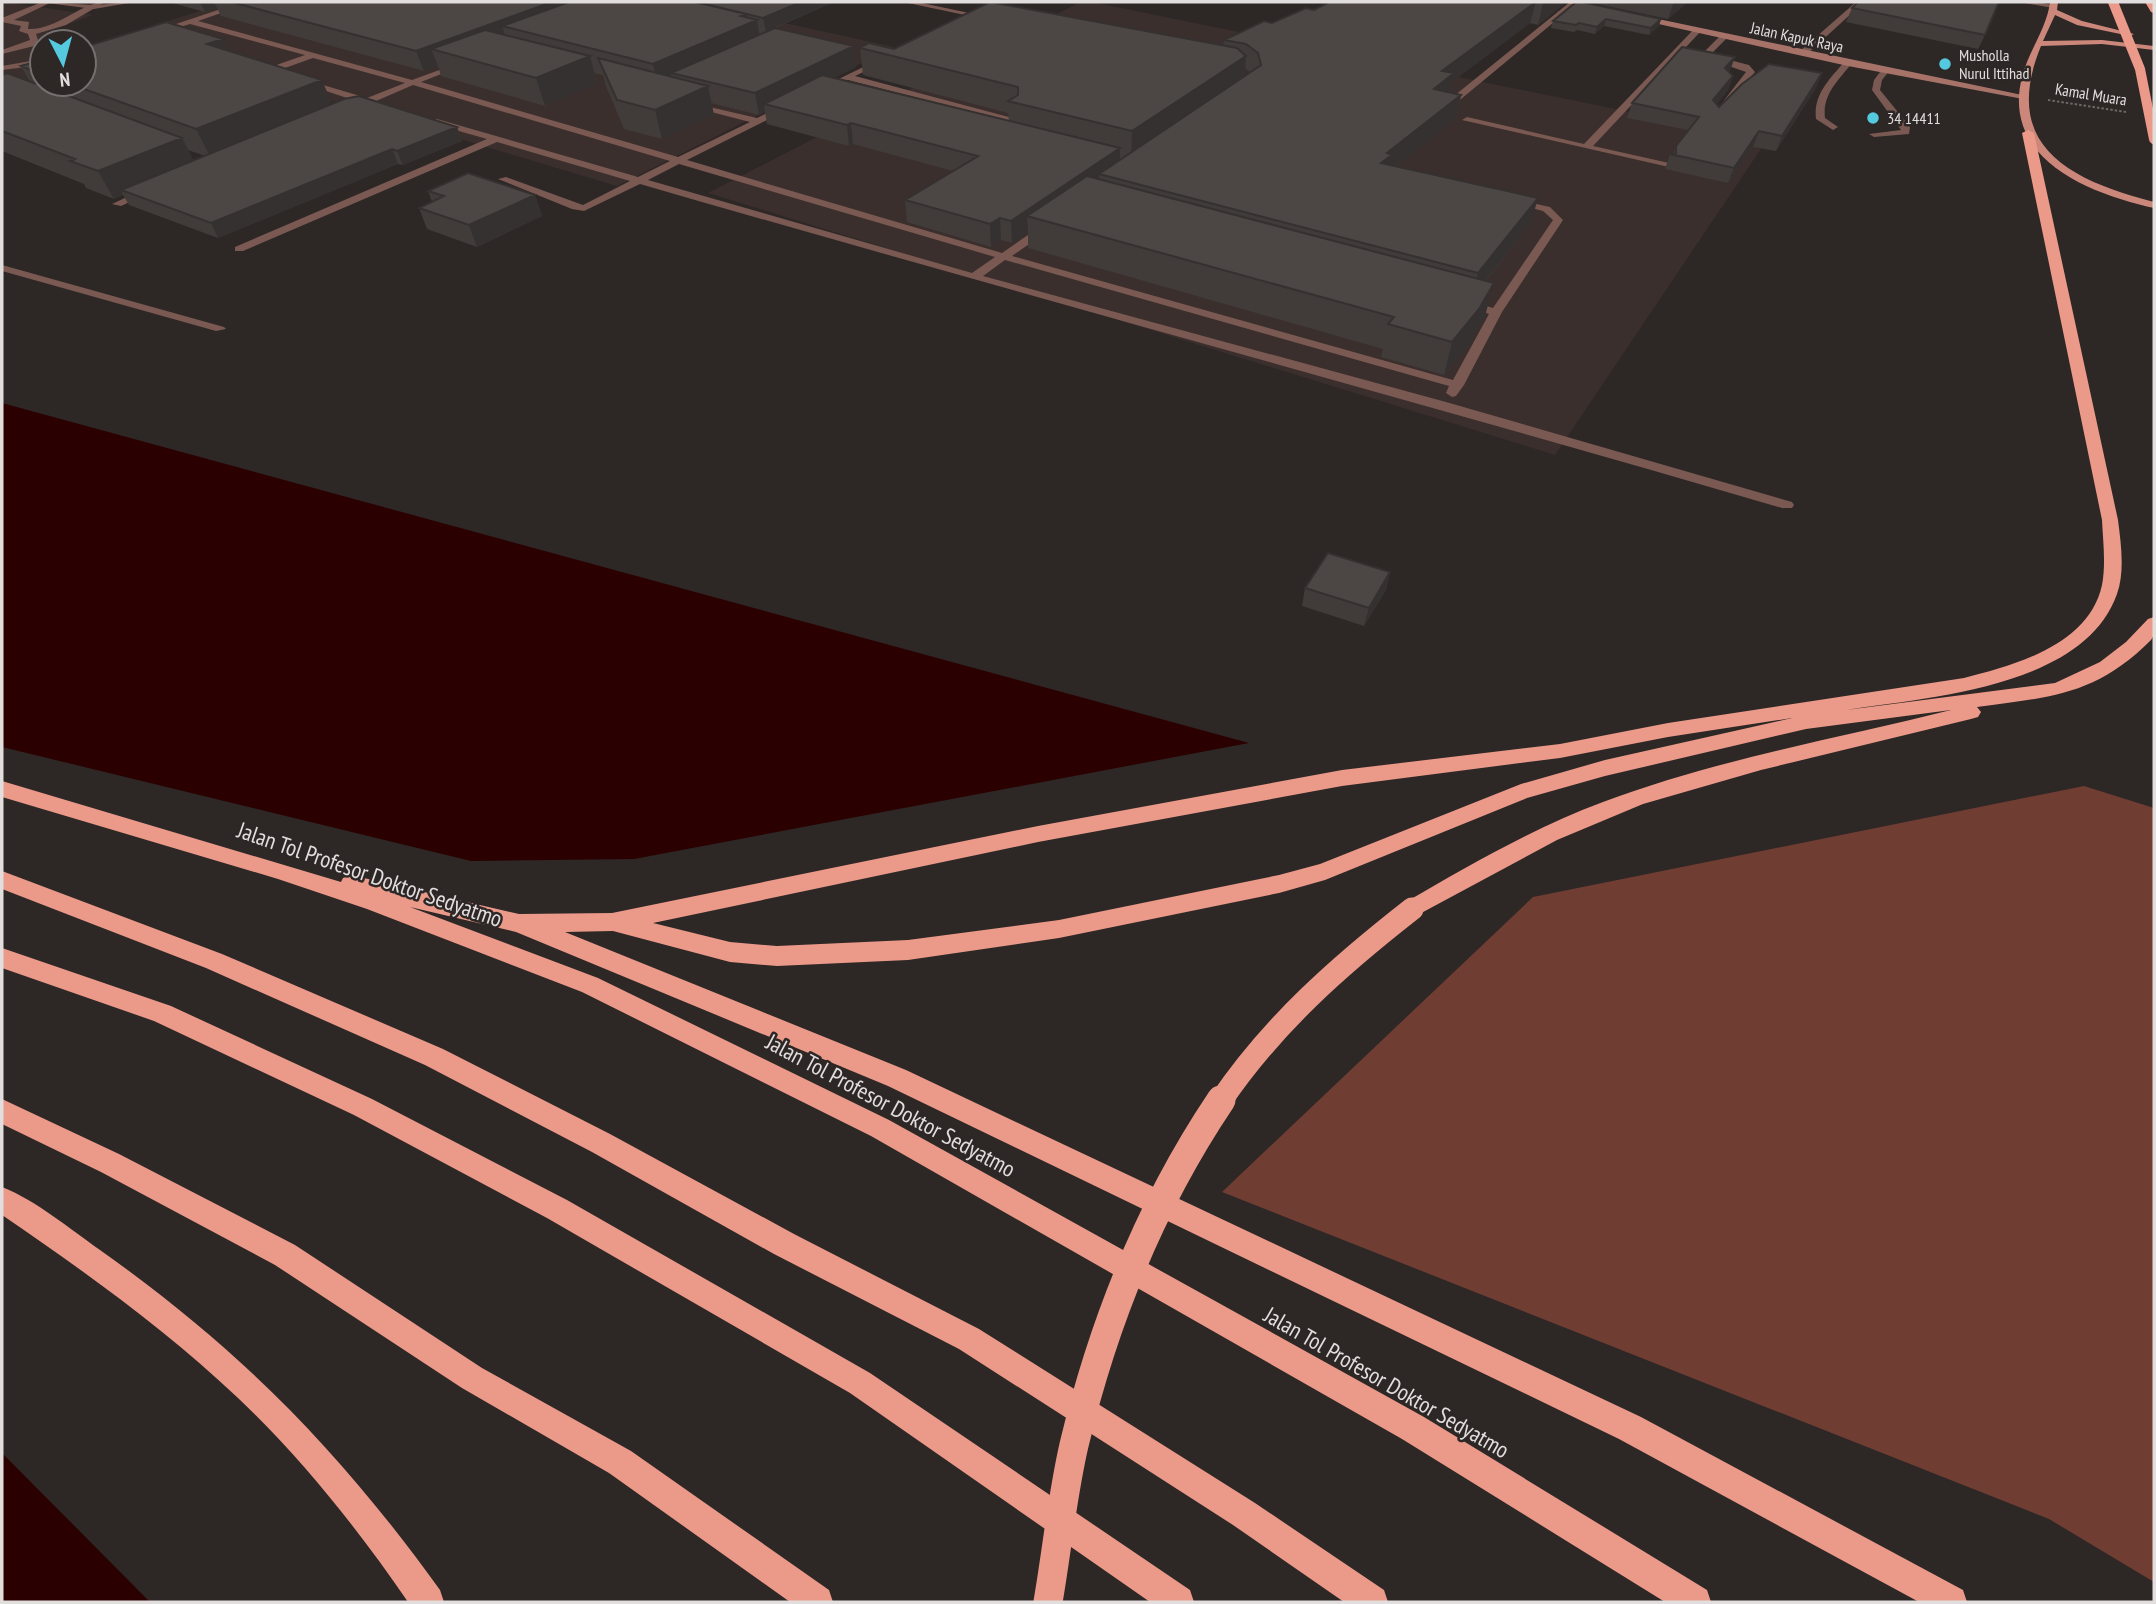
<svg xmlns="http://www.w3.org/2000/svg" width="2156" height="1604" viewBox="0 0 2156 1604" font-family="'PT Sans Narrow',sans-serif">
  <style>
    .built { fill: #3a2f2c }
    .green { fill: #703d33 }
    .water { fill: #2b0000 }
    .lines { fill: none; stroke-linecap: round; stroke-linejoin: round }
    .path { stroke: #6d6766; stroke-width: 2; stroke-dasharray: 2.5 2; stroke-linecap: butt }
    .service { fill: #7a5952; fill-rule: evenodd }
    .minor { fill: #7a5952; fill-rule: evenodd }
    .tertiary { fill: #7a5952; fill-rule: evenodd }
    .secondary { fill: #a77368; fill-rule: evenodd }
    .primary { fill: #cb8779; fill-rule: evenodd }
    .motorway { fill: #eb9989; fill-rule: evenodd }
    .motorway-bridge-far2 { stroke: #eb9989; stroke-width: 10 }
    .motorway-bridge-far1 { stroke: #eb9989; stroke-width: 23 }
    .motorway-bridge { stroke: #eb9989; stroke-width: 29 }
    .wall { fill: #413c3a; fill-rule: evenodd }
    .shaded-wall { fill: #353130 }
    .building { fill: #4c4644; stroke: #353130; stroke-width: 2 }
    .poi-dot { fill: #55cadf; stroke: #2d2726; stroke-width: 2.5 }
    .labels { text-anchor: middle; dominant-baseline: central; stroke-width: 5; stroke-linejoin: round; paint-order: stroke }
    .far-street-label { font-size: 16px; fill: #e2dedd; stroke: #2d2726 }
    .far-poi-label { font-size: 16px; fill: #e2dedd; stroke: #2d2726; text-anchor: start }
    .near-street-label { font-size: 23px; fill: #e2dedd; stroke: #2d2726 }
  </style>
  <rect width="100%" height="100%" fill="#2d2726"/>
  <path class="built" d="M 2,2 L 11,3 L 93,15 L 47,32 L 77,42 L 42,42 L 42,77 L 2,89 Z
    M 229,2 L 689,2 L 894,47 L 617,186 L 117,37 Z
    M 1080,2 L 1092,2 L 1767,140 L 1555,455 L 708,193 Z"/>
  <path class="green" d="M 2084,786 L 2154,808 L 2154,1582 L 2049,1519 L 1222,1192 L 1533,897 Z"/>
  <path class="water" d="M 2,403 L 1249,743 L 634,859 L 471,861 L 2,747 Z
    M 2,1453 L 150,1602 L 2,1602 Z"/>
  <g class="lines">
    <path class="path" d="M 2048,100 L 2126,112"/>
    <path class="service" d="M 42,2 L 52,2 L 14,20 L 29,22 L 28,29 C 58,30 83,1 105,2 L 66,25 L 36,34 L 38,40 L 34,46 L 2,54 L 2,50 L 30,40 L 28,34 L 19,31 L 21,26 L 2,22 L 2,18 Z
      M 242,2 L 253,2 L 198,21 L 412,80 L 464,61 L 464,65 L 421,82 L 678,157 L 750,122 L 688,106 L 688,102 L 757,118 L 785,104 L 791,104 L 791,108 L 687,160 L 1002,253 L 1044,224 L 1052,224 L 1052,228 L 1012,256 L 1453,380 L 1489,314 L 1460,303 L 1466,300 L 1493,308 L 1553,220 L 1543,211 L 1509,202 L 1514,199 L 1550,207 L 1563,220 L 1502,312 L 1464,385 L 1456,396 L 1452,397 L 1446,393 L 1449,386 L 1005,260 L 983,276 L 1446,402 L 1792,502 L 1794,505 L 1792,508 L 1782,508 C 1402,397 1020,294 640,184 L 584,211 L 572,209 L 498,179 L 506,177 L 583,205 L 630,181 L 497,142 L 243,251 L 235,251 L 235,247 L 487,139 L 434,124 L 434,120 L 437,119 L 638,177 L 670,161 L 413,85 L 376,101 L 379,102 L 379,106 L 360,105 L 359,102 L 302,83 L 306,80 L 367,98 L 405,83 L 313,58 L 268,74 L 265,69 L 305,55 L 190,24 L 156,34 L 152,32 ZM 679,164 L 995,257 L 972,273 L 648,180 Z
      M 903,2 L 917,2 L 993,18 L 989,20 Z
      M 1570,2 L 1577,3 L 1455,104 L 1449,104 L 1449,100 Z
      M 1695,28 L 1702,30 L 1593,146 L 1669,163 L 1669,167 L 1462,120 L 1467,117 L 1584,144 Z
      M 1722,34 L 1729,36 L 1710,55 L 1749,65 L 1755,72 L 1726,106 L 1722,103 L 1746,72 L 1700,56 Z
      M 882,58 L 885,62 L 855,76 L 1020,120 L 1002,131 L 997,128 L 1007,121 L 848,80 L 825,91 L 818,89 Z
      M 42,59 L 42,65 L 2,70 L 2,66 Z
      M 1845,61 L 1852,63 C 1839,80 1822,94 1825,118 L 1838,127 L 1833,130 L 1816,119 C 1813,94 1830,79 1845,61 Z
      M 1883,68 L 1890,70 L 1882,80 L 1880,90 L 1910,127 L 1909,134 L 1874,137 L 1869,134 L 1901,130 L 1872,90 L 1874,80 Z
      M 142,190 L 151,192 L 121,206 L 112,204 Z
      M 2,265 L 224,327 L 226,329 L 216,331 L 2,271 Z"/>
    <path class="minor" d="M 1856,2 L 1864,2 L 1806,55 L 1800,55 L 1800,51 Z
      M 2019,2 L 2038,2 L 2057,6 L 2053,8 Z"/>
    <path class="tertiary" d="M 39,2 L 94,5 L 135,2 L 94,9 Z"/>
    <path class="secondary" d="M 1563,2 L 1578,2 L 1602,8 L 1598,10 Z
      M 1639,15 L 2027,96 L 2023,99 L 1848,66 L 1636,19 Z"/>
    <path class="primary" d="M 2050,2 L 2058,2 L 2057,10 L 2082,21 L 2134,34 L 2130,36 L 2077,25 L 2055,15 L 2043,41 L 2102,40 L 2154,46 L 2154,50 L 2102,44 L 2041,46 C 2000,146 2069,180 2154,202 L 2154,208 C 2091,194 2001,160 2022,77 C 2028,52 2047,28 2050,2 Z"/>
    <path class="motorway" d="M 2145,2 L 2153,2 L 2154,13 L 2151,12 Z
      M 2028,130 L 2034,133 L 2118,520 C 2121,544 2125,571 2117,594 C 2084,688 1928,697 1846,710 L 2055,683 L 2100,662 L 2126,642 L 2148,619 L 2154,617 L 2154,635 L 2151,640 C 2095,696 2050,697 1977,707 L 1981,712 L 1978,717 L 1971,719 L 1761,770 L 1643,804 L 1557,840 L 1412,918 L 1404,915 L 1401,909 L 1404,903 C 1468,866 1533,828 1603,802 C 1715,760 1835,739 1951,710 L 1806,729 L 1605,776 L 1527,798 L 1325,880 L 1279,893 L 1059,938 L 908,960 L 777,966 L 730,962 L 613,931 L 565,932 L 906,1070 L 1641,1417 L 1963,1590 L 1967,1602 L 1919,1602 L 1619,1439 L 888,1086 L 516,932 L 410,907 L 598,978 L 889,1120 L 1424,1417 L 1707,1590 L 1711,1602 L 1665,1602 L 1402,1439 L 871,1136 L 582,992 L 367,909 L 278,879 L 2,797 L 2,781 L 341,882 L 343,878 L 351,875 L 519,914 L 612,913 L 1038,826 L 1342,770 L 1560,744 L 1668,723 L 1964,678 C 2015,665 2089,645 2102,585 C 2106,564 2103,541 2102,520 L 2022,133 ZM 1792,718 L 1605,760 L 1521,784 L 1320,864 L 1279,875 L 1059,920 L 908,940 L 777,946 L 730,942 L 653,923 L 1038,842 L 1342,786 L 1560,758 L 1668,737 Z
      M 2,871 L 222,954 L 443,1049 L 610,1134 L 794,1234 L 979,1329 L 1255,1503 L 1384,1590 L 1388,1602 L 1344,1602 L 1233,1525 L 959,1349 L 774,1254 L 592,1152 L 425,1065 L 206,968 L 2,889 Z
      M 2,948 L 171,1006 L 372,1099 L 567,1200 L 870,1373 L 1190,1590 L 1194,1602 L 1150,1602 L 850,1393 L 547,1218 L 354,1115 L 154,1021 L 2,968 Z
      M 2,1099 L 119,1154 L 295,1245 L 482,1368 L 631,1451 L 829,1590 L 833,1602 L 790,1602 L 609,1473 L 462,1388 L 275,1265 L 101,1172 L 2,1124 Z
      M 2,1187 C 37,1201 70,1229 100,1250 C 240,1349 340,1451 440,1590 L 444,1602 L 408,1602 C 358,1529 302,1459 238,1398 C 165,1329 84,1271 2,1215 Z"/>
    <path class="motorway-bridge-far2" d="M 2113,2 L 2140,69 L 2154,139"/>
    <path class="motorway-bridge-far1" d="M 1220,1102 C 1272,1025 1339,966 1412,909"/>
    <path class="motorway-bridge" d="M 1048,1602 C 1057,1550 1062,1497 1074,1445 C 1103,1324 1151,1204 1221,1100"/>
  </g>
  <path class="wall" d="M 169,2 L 695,2 L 701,3 L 834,2 L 775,28 L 856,67 L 834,78 L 1009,121 L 1008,113 L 863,75 L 860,48 L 894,49 L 1223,45 L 1224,40 L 1314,10 L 1329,2 L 1563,2 L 1563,5 L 1538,25 L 1530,23 L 1452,82 L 1450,93 L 1461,95 L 1456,119 L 1397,166 L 1531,223 L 1486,281 L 1485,316 L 1471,342 L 1444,375 L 1381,357 L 1383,349 L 1028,248 L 1028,232 L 1012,243 L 1001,240 L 991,247 L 907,222 L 905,200 L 953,171 L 853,144 L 849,146 L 767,124 L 765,112 L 759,115 L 711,103 L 714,115 L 662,139 L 624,129 L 606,86 L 603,75 L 594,73 L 597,84 L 545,106 L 441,76 L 438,66 L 424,71 L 221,16 L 217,8 L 205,12 ZM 1245,68 L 1250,72 L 1245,76 Z
    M 1576,2 L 1659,26 L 1649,35 L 1604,26 L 1595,34 L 1577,30 L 1574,32 L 1551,28 L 1553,21 Z
    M 1588,2 L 1688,2 L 1668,19 Z
    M 1852,8 L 1985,35 L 1978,49 L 1846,22 Z
    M 223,39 L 228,51 L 333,104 L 457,127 L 462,141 L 403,165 L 398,164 L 218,238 L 129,205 L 123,195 L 114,199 L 86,188 L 84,184 L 2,151 L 2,75 L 30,82 L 21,66 L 42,60 L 42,84 L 84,84 ZM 188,150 L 205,156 L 193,160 Z
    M 1730,71 L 1729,72 L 1733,76 L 1728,90 L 1717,104 L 1719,107 L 1822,73 L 1816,88 L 1776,151 L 1753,147 L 1728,183 L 1665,169 L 1670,154 L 1673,154 L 1676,146 L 1688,130 L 1627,118 L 1632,103 Z
    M 428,191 L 535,195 L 542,216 L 477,247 L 427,229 L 419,208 L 432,202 Z
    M 1390,572 L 1386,590 L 1364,626 L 1302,606 L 1305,588 Z"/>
  <path class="shaded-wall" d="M 200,2 L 214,2 L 217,8 L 205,12 Z
    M 552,2 L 606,2 L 502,26 L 507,41 L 431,49 L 438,66 L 424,71 L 416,51 Z
    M 801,2 L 834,2 L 766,31 L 763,18 Z
    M 1536,2 L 1530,23 L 1452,82 L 1449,96 L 1434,89 L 1442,71 Z
    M 1545,2 L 1563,2 L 1563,5 L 1538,25 L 1543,3 Z
    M 1674,2 L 1688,2 L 1668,19 Z
    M 746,14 L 748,23 L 757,20 L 761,44 L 671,73 L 673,83 L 659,89 L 653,64 Z
    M 1606,19 L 1604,26 L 1595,34 L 1597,27 Z
    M 1661,19 L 1659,26 L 1649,35 L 1651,28 Z
    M 223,39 L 236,67 L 207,44 Z
    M 854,46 L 856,67 L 776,107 L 764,104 L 765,112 L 759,115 L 755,93 Z
    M 590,56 L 597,84 L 545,106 L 536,78 Z
    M 1246,56 L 1244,84 L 1131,161 L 1132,131 Z
    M 1735,57 L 1730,71 L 1720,82 L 1725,68 Z
    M 1822,73 L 1816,88 L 1776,151 L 1782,136 Z
    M 1733,76 L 1728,90 L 1708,115 L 1713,100 Z
    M 322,80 L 334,108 L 211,158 L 196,129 Z
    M 708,86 L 714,115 L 662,139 L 655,110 Z
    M 1461,95 L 1456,119 L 1388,173 L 1381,163 L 1387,153 Z
    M 851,123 L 853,144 L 849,146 L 847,125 Z
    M 457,127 L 462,141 L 403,165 L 397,151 Z
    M 1759,131 L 1753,147 L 1728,183 L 1734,168 Z
    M 182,138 L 196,165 L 121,190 L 123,195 L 114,199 L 98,171 Z
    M 1120,148 L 1120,169 L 1099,174 L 1099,183 L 1027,216 L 1028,232 L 1012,243 L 1011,221 Z
    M 392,149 L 398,164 L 218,238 L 211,223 Z
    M 535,195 L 542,216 L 477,247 L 469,225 Z
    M 1538,198 L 1531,223 L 1471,299 L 1478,273 Z
    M 1000,218 L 1001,240 L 991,247 L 990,224 Z
    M 1494,283 L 1485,316 L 1471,342 L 1444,375 L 1452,342 Z
    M 1390,572 L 1386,590 L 1364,626 L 1369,608 Z"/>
  <path class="building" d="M 231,2 L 552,2 L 416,51 Z
    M 569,2 L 695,2 L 746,14 L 741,16 L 757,20 L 653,64 L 502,26 Z
    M 704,2 L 801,2 L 763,18 L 701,3 Z
    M 990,2 L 1237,48 L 1246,56 L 1132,131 L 1008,101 L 1018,95 L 1018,87 L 860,48 L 869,43 L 894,49 Z
    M 1329,2 L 1536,2 L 1442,71 L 1454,73 L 1434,89 L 1461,95 L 1387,153 L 1392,155 L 1381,163 L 1538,198 L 1478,273 L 1099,174 L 1261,65 L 1258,53 L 1246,44 L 1224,40 L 1264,21 L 1272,23 L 1306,8 L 1314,10 Z
    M 1576,2 L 1582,2 L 1661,19 L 1651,28 L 1606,19 L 1597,27 L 1579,23 L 1576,25 L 1553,21 Z
    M 1858,2 L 1999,2 L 1985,35 L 1852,8 Z
    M 166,22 L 223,39 L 207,44 L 322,80 L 196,129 L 70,84 L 84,84 L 84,47 Z
    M 775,28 L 854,46 L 755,93 L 671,73 Z
    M 485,30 L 590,56 L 536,78 L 431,49 Z
    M 1682,47 L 1735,57 L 1725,68 L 1733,76 L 1713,100 L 1719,107 L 1742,84 L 1769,64 L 1822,73 L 1782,136 L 1759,131 L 1734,168 L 1670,154 L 1676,154 L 1676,146 L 1699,117 L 1632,103 Z
    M 598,58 L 708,86 L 655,110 L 617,100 Z
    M 42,60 L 42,74 L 21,66 Z
    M 7,73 L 182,138 L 98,171 L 70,161 L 75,159 L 2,131 L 2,75 Z
    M 822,75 L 1120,148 L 1011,221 L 1000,218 L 990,224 L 905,200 L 978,156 L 851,123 L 847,125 L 764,104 Z
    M 359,96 L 457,127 L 397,151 L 392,149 L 211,223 L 121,190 L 344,99 Z
    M 468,173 L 535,195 L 469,225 L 419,208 L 444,196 L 428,191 Z
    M 1087,176 L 1494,283 L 1479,309 L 1452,342 L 1388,324 L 1394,317 L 1027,216 Z
    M 1328,553 L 1390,572 L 1369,608 L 1305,588 Z"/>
  <g class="poi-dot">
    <circle cx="1945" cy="64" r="7"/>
    <circle cx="1873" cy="118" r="7"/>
  </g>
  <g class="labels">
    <g class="far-street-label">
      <text transform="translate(1797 37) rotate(12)">Jalan Kapuk Raya</text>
      <text transform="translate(2091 94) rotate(9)">Kamal Muara</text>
    </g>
    <g class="far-poi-label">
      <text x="1959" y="55">Musholla<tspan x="1959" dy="18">Nurul Ittihad</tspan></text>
      <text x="1887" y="118">34 14411</text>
    </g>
    <g class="near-street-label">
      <text transform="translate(370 874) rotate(19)">Jalan Tol Profesor Doktor Sedyatmo</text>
      <text transform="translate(891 1105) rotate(28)">Jalan Tol Profesor Doktor Sedyatmo</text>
      <text transform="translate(1387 1382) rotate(30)">Jalan Tol Profesor Doktor Sedyatmo</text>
    </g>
  </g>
  <rect width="2156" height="1604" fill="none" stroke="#e2dedd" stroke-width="7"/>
  <g transform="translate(63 63) rotate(174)"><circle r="33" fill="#2d2726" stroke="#75706f" stroke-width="2"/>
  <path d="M0-5L12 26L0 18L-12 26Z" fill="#55cadf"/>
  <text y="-10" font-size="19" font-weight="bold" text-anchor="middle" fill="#e2dedd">N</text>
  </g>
</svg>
